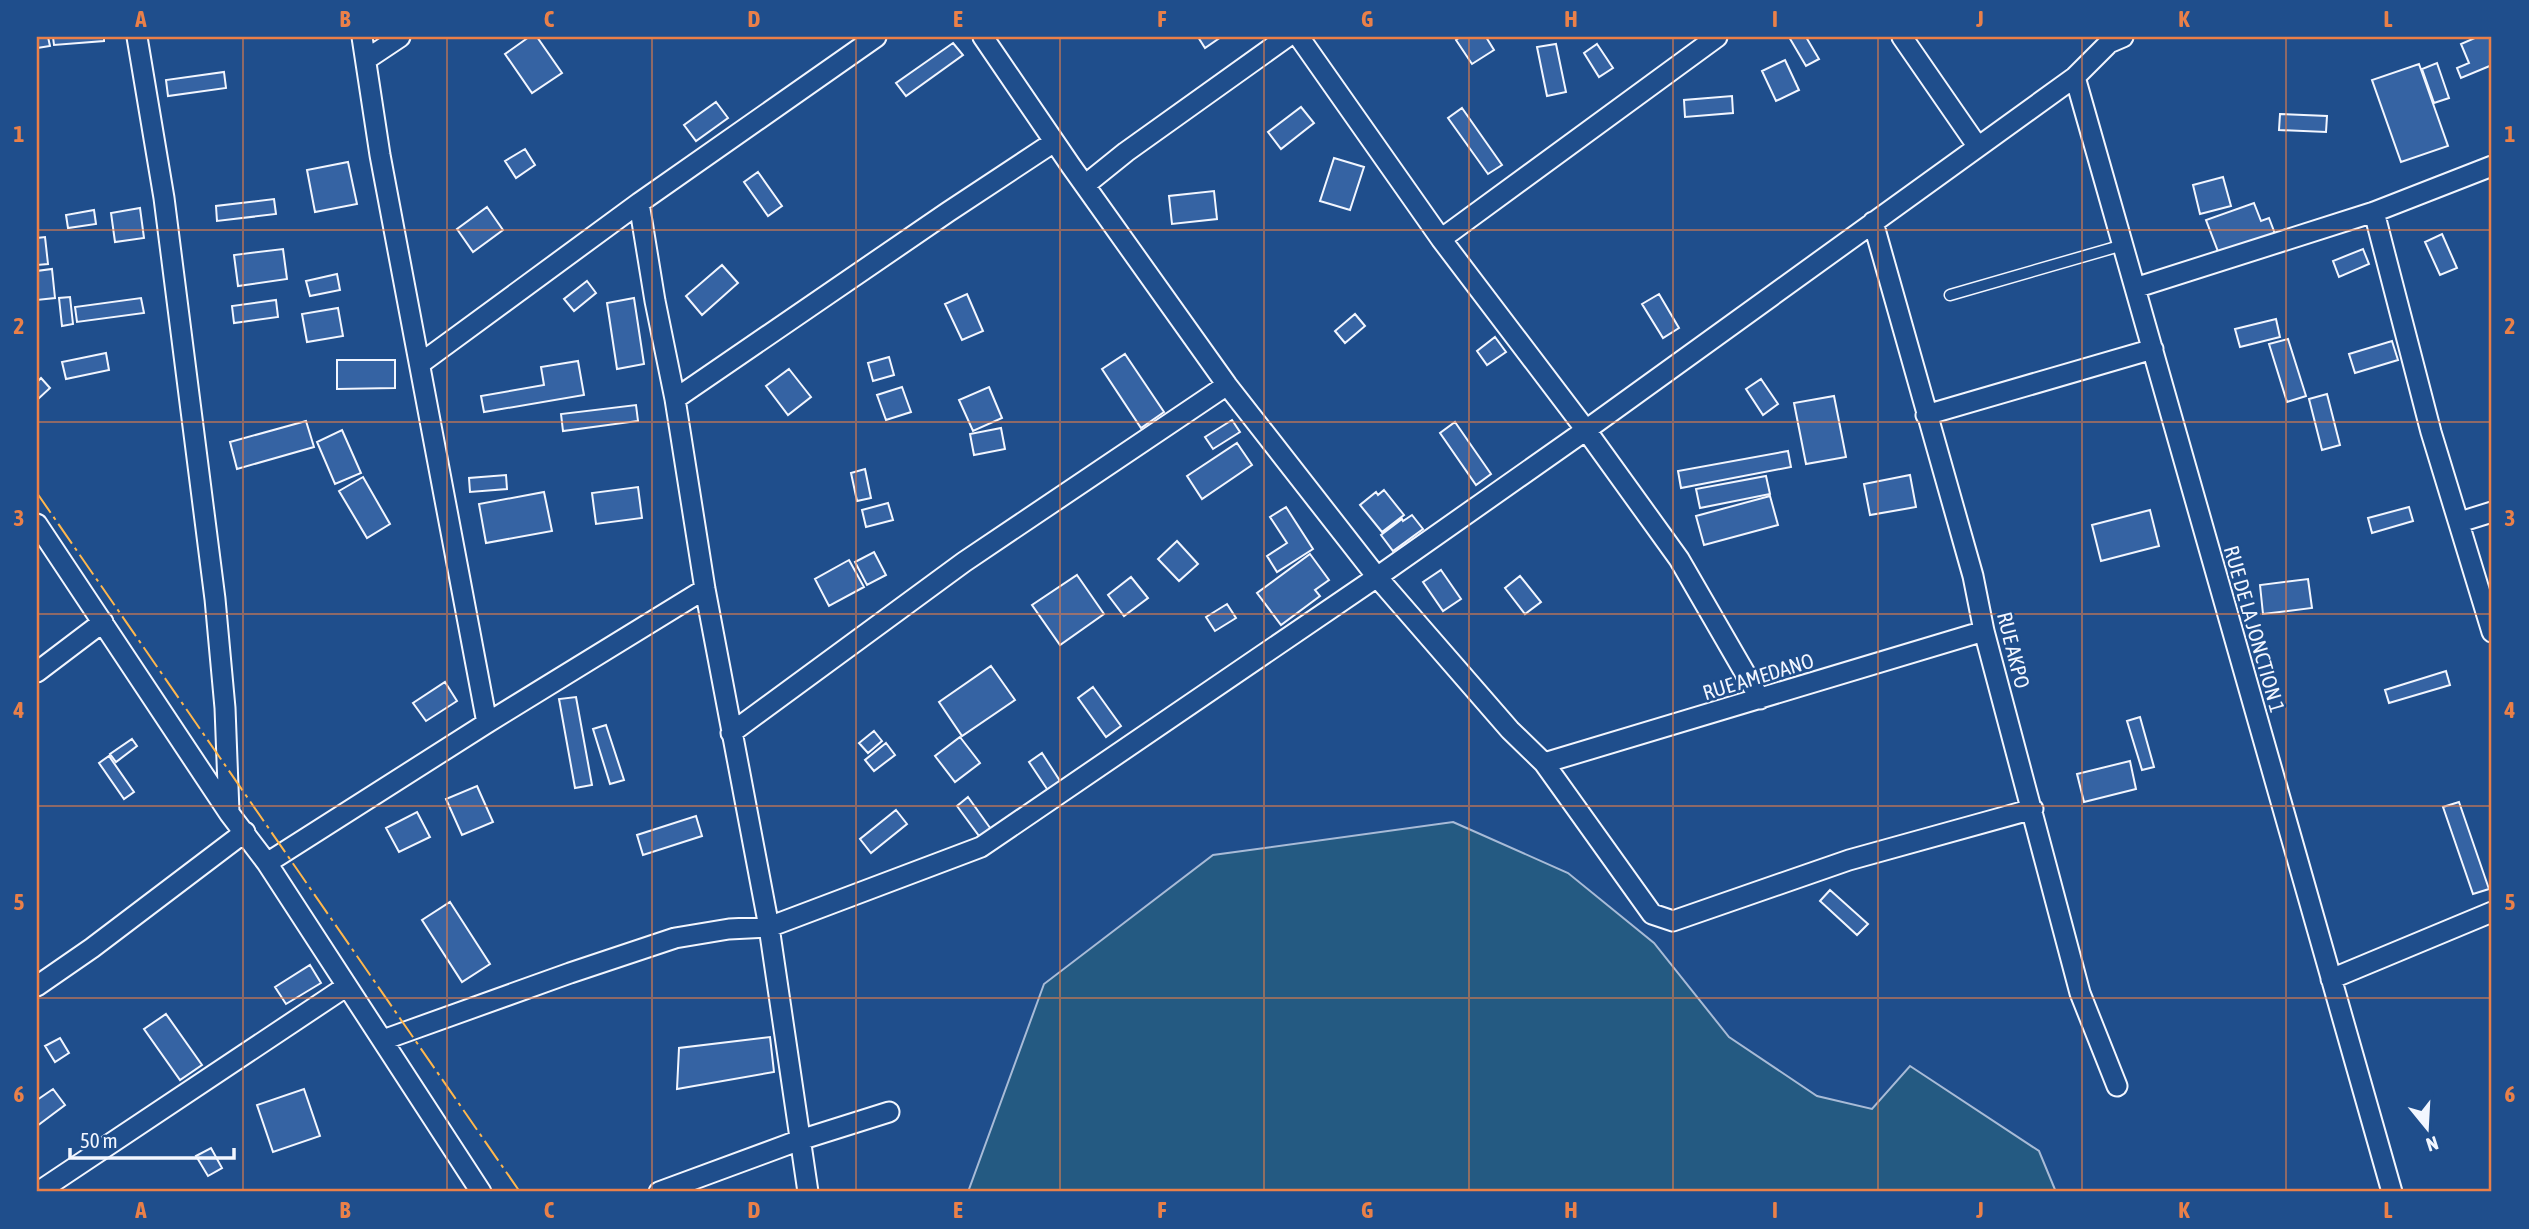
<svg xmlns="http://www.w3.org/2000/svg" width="2529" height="1229" viewBox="0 0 2529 1229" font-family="'Asap Condensed',sans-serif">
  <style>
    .green { fill: #245a82; stroke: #a8bbd7; stroke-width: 2 }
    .building { fill: #3563a3; stroke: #f2f6ff; stroke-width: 2 }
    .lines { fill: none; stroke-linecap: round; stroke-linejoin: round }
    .service-casing { stroke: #f2f6ff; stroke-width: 13 }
    .minor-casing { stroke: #f2f6ff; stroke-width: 23 }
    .service { stroke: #1f4e8c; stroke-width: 10 }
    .minor { stroke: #1f4e8c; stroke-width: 19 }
    .power { stroke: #ffb74d; stroke-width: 2; stroke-dasharray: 24 5 3.5 5; stroke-linecap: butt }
    .grid { fill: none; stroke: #ea8049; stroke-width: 2; stroke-opacity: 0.55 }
    .labels { text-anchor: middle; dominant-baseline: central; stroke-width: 5; stroke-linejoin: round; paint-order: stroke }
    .street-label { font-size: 21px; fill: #f2f6ff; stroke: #1f4e8c }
    .neatline { fill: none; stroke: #ea8049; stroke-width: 2.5 }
    .grid-label { font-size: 23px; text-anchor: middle; font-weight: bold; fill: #ea8049 }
  </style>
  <rect width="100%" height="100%" fill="#1f4e8c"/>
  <path class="green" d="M 1453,822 L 1568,873 L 1654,943 L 1729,1037 L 1817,1096 L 1872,1109 L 1910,1066 L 2039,1151 L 2056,1192 L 968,1192 L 1044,984 L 1213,855 Z"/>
  <path class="building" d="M 37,37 L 48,37 L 50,46 L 37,48 Z
    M 53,37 L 104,37 L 104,41 L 54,45 Z
    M 529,37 L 537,37 L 562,73 L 532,93 L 505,54 Z
    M 1198,37 L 1221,37 L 1205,48 Z
    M 1460,37 L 1486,37 L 1494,50 L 1472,64 L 1456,40 Z
    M 1789,37 L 1806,37 L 1819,59 L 1806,66 Z
    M 2477,37 L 2492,37 L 2492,65 L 2461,78 L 2457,68 L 2469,63 L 2461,44 Z
    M 953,43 L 963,55 L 906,96 L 896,83 Z
    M 1556,44 L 1566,92 L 1547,96 L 1537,47 Z
    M 1597,44 L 1613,68 L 1599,77 L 1584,53 Z
    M 1785,60 L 1799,90 L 1776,101 L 1762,71 Z
    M 2437,63 L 2449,98 L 2434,103 L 2422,69 Z
    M 2419,64 L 2448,146 L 2401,162 L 2372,80 Z
    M 224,72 L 226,88 L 168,96 L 166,80 Z
    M 1732,96 L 1733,113 L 1685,117 L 1684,100 Z
    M 716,102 L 728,118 L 696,141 L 684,125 Z
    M 1301,107 L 1314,123 L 1281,149 L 1268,132 Z
    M 1462,108 L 1502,165 L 1488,174 L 1448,118 Z
    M 2280,114 L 2327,116 L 2326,132 L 2279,130 Z
    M 525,149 L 535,165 L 516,178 L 505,161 Z
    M 1334,158 L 1364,167 L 1350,210 L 1320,201 Z
    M 348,162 L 357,204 L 315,212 L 307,170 Z
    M 758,172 L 782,206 L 768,216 L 744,182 Z
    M 2223,177 L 2231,206 L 2200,214 L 2193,185 Z
    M 1214,191 L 1217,219 L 1172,224 L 1169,196 Z
    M 274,199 L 276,214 L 217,221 L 216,206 Z
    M 2254,203 L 2261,221 L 2269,218 L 2275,234 L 2219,254 L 2206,220 Z
    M 487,207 L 503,230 L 473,252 L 457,229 Z
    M 140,208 L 144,238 L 115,242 L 111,213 Z
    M 94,210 L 96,224 L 68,228 L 66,215 Z
    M 2442,234 L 2457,268 L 2440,275 L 2425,242 Z
    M 45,237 L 48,264 L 37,265 L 37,238 Z
    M 283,249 L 287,279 L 238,286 L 234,255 Z
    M 2363,249 L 2369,264 L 2339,277 L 2333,261 Z
    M 722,265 L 738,283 L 702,315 L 686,296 Z
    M 52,269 L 55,298 L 37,300 L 37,271 Z
    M 337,274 L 340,290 L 310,296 L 306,281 Z
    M 587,281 L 596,293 L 574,311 L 564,299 Z
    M 967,294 L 983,331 L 962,340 L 945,304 Z
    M 1659,294 L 1679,328 L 1663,338 L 1642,304 Z
    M 70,297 L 73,324 L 62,326 L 59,298 Z
    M 141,298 L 144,313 L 77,322 L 75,307 Z
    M 634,298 L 644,364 L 617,369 L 607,303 Z
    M 276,300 L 278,317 L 234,323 L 232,306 Z
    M 338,308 L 343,336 L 307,342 L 302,314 Z
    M 1355,314 L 1365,326 L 1345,343 L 1335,331 Z
    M 2276,319 L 2280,337 L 2240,347 L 2235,329 Z
    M 1495,337 L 1506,352 L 1487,365 L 1477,351 Z
    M 2288,339 L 2306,396 L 2287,402 L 2269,344 Z
    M 2392,341 L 2398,360 L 2355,373 L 2349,354 Z
    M 106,353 L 109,370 L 66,379 L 62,362 Z
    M 1125,354 L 1164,412 L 1141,428 L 1102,369 Z
    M 889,357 L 894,375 L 873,381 L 868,363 Z
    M 337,360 L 395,360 L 395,388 L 337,389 Z
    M 578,361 L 584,395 L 484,412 L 481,396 L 544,385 L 541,367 Z
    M 789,369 L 811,397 L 788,415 L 766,386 Z
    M 41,378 L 50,388 L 37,400 L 37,382 Z
    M 1761,379 L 1778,404 L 1763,415 L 1746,389 Z
    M 902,387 L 911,412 L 886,420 L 877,395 Z
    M 989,387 L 1002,418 L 973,431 L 959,400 Z
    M 2327,394 L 2340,445 L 2322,450 L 2309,399 Z
    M 1834,396 L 1846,457 L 1806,464 L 1794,403 Z
    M 636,405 L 638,421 L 563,431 L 561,414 Z
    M 1232,420 L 1240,432 L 1213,449 L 1205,437 Z
    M 306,421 L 314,447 L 237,469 L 230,442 Z
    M 1455,422 L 1491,474 L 1476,485 L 1440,433 Z
    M 1001,428 L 1005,449 L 974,455 L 970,434 Z
    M 342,430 L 361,473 L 335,484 L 317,442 Z
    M 1237,443 L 1252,465 L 1202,499 L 1187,476 Z
    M 1788,451 L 1791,467 L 1681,488 L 1678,471 Z
    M 865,469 L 871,498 L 857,501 L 851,473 Z
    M 506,475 L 507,489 L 470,492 L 469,478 Z
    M 1910,475 L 1916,507 L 1870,515 L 1864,484 Z
    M 1766,476 L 1770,494 L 1700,508 L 1696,489 Z
    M 363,477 L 390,524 L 367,538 L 339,491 Z
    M 638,487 L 642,518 L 596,524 L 592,493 Z
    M 1384,490 L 1404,515 L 1382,532 L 1360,505 L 1376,492 L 1378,495 Z
    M 544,492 L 552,531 L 486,543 L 479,504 Z
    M 1770,496 L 1778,525 L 1704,545 L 1696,516 Z
    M 888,503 L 893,520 L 866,527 L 862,510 Z
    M 1286,507 L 1313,549 L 1277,572 L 1267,556 L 1287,543 L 1270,517 Z
    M 2409,507 L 2413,521 L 2372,533 L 2368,518 Z
    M 2150,510 L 2159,546 L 2101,561 L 2092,525 Z
    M 1412,515 L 1423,529 L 1393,551 L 1381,535 L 1402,519 L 1403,521 Z
    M 1177,541 L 1198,564 L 1179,581 L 1158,559 Z
    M 874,552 L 886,575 L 867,585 L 855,562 Z
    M 1310,554 L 1329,580 L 1315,590 L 1320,596 L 1281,625 L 1257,593 Z
    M 849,560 L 864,587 L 829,606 L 815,579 Z
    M 1441,570 L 1461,599 L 1443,611 L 1423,582 Z
    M 1077,575 L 1104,614 L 1060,645 L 1032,605 Z
    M 1520,576 L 1541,602 L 1525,614 L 1505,588 Z
    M 1131,577 L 1148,598 L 1124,616 L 1108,595 Z
    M 2308,579 L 2312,608 L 2263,614 L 2260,585 Z
    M 1227,604 L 1236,618 L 1215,631 L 1206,617 Z
    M 991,666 L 1015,700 L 962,736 L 939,702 Z
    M 2446,671 L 2450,685 L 2389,703 L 2385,690 Z
    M 445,682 L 457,701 L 426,721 L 413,703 Z
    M 1093,687 L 1121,726 L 1106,737 L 1078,698 Z
    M 576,697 L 592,785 L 575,788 L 559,699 Z
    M 2140,717 L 2154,767 L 2142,770 L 2127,721 Z
    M 606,725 L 624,780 L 610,784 L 593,729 Z
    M 874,731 L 882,741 L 868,753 L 859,743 Z
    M 960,737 L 980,763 L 955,782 L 935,756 Z
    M 132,739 L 137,746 L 116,762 L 110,754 Z
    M 886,743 L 895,755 L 874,771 L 865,760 Z
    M 1042,753 L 1062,784 L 1049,792 L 1029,762 Z
    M 109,756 L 134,792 L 124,799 L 99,763 Z
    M 2130,761 L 2136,789 L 2084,802 L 2077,774 Z
    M 477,786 L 493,822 L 462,835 L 446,799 Z
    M 968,797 L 993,832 L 982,840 L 957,806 Z
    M 2459,802 L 2489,889 L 2473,894 L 2443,807 Z
    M 896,810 L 907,824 L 871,853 L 860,839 Z
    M 417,812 L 430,837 L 399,852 L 386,828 Z
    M 696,816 L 702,836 L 643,855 L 637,835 Z
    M 1830,890 L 1868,924 L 1857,935 L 1820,901 Z
    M 450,902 L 490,964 L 462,982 L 422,920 Z
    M 310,965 L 321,983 L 286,1004 L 275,987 Z
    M 166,1014 L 202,1065 L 180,1080 L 144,1029 Z
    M 770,1037 L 774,1072 L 677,1089 L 679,1048 Z
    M 60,1038 L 69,1053 L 55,1062 L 45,1046 Z
    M 53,1089 L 65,1105 L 37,1126 L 37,1100 Z
    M 304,1089 L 320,1136 L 273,1152 L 257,1105 Z
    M 211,1148 L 222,1168 L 208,1176 L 196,1156 Z"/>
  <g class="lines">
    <defs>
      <path id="service" d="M 1950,295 L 2123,245"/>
      <path id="minor" d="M 137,37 L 164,198 L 215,599 L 225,708 L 229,812
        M 362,37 L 380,155 L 487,723
        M 983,37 L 1071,166 L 1227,385 L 1377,577 L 1510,730 L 1544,763 L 1652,914 L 1673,921 L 1849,860 L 2033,809
        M 1299,37 L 1441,239 L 1586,430 L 1679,559 L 1760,699
        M 1902,37 L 1978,147
        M 367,59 L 400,37
        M 2075,77 L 2392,1192
        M 1085,185 L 1126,152 L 1287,37
        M 639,203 L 655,301 L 675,399 L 705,589 L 769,927 L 808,1192
        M 2374,212 L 2431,432 L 2492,632
        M 1873,222 L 1973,576 L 1984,631 L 2080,993 L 2117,1086
        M 1441,239 L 1717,37
        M 2135,288 L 2374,212 L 2492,166
        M 421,363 L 639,203 L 876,37
        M 675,399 L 948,212 L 1054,142
        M 1926,415 L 2153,349
        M 2460,522 L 2492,512
        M 37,524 L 229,813 L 267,863 L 481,1192
        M 37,672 L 103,622
        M 731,733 L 964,562 L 1227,385
        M 1544,763 L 1984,631
        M 267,863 L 487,723 L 705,589
        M 2331,979 L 2492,912
        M 37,986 L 92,948 L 245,832
        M 383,1040 L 570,973 L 675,938 L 729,929 L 769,927 L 981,847 L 1377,577 L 1586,430 L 2075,77 L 2109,43 L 2123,37
        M 38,1192 L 347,986
        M 659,1192 L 800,1140 L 889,1112"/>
    </defs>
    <use href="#service" class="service-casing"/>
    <use href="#minor" class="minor-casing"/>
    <use href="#service" class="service"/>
    <use href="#minor" class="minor"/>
    <path class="power" d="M 37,493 L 520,1192"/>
  </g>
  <path class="grid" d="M 243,37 L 243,1192M 447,37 L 447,1192M 652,37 L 652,1192M 856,37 L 856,1192M 1060,37 L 1060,1192M 1264,37 L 1264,1192M 1469,37 L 1469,1192M 1673,37 L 1673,1192M 1878,37 L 1878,1192M 2082,37 L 2082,1192M 2286,37 L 2286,1192M 37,230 L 2492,230M 37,422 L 2492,422M 37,614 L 2492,614M 37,806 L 2492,806M 37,998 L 2492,998"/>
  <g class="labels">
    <g class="street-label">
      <text transform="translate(2255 629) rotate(74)">RUE DE LA JONCTION 1</text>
      <text transform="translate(2014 650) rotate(76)">RUE AKPO</text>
      <text transform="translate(1758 676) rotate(-17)">RUE AMEDANO</text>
    </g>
  </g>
  <rect width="2529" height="1229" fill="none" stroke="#1f4e8c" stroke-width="77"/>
  <g transform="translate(2427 1128) rotate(162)" stroke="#1f4e8c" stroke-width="5" paint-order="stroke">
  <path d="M0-5L12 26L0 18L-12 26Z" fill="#f2f6ff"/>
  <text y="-10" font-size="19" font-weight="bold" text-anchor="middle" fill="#f2f6ff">N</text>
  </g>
  <path d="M70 1148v10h164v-10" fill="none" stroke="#f2f6ff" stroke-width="3.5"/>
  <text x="80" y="1148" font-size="21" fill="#f2f6ff" stroke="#1f4e8c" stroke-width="5" paint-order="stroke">50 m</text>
  <rect x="38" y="38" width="2452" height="1152" class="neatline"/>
  <g class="grid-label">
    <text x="141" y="27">A</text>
    <text x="345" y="27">B</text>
    <text x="549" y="27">C</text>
    <text x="754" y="27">D</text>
    <text x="958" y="27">E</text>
    <text x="1162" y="27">F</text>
    <text x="1367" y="27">G</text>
    <text x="1571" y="27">H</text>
    <text x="1775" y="27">I</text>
    <text x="1980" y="27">J</text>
    <text x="2184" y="27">K</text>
    <text x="2388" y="27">L</text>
    <text x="19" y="142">1</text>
    <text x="2510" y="142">1</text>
    <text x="19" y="334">2</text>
    <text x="2510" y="334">2</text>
    <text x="19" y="526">3</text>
    <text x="2510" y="526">3</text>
    <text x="19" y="718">4</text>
    <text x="2510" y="718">4</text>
    <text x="19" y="910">5</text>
    <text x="2510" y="910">5</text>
    <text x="19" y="1102">6</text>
    <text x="2510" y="1102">6</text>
    <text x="141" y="1218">A</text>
    <text x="345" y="1218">B</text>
    <text x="549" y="1218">C</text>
    <text x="754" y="1218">D</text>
    <text x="958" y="1218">E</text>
    <text x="1162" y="1218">F</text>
    <text x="1367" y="1218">G</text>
    <text x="1571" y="1218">H</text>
    <text x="1775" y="1218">I</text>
    <text x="1980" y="1218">J</text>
    <text x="2184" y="1218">K</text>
    <text x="2388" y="1218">L</text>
  </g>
</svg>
